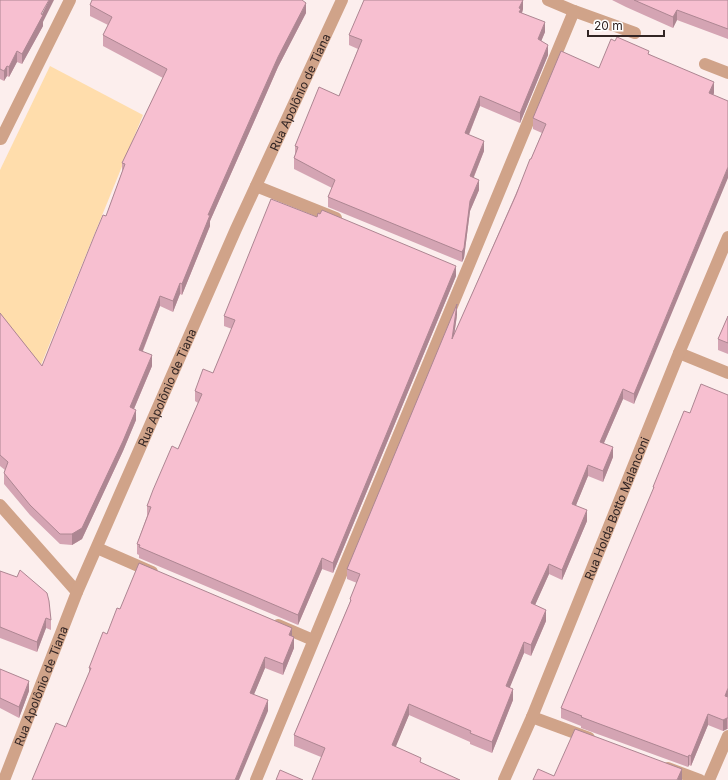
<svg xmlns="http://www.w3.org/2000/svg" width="728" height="780" viewBox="0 0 728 780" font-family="Inter,sans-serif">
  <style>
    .green { fill: #ffddac }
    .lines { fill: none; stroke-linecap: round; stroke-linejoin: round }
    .minor { stroke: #d0a389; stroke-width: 12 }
    .wall { fill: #d4a4b3 }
    .shaded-wall { fill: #ad8692 }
    .building { fill: #f7bfd0; stroke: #ad8692 }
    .labels { text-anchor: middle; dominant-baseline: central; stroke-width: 3.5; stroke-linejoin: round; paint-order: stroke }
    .street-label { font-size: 12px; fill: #322524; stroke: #fff }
  </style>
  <rect width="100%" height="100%" fill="#fceeed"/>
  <path class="green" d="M 50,66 L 143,115 L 30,392 L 0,354 L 0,170 Z"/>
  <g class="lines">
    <g class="minor">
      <path d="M 548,0 L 574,11 L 635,33"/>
      <path d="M 705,64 L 728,73"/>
      <path d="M 0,138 L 1,139 L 70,0"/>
      <path d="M 256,186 L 336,218"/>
      <path d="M 679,353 L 728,373"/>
      <path d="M 0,505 L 77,592"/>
      <path d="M 97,548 L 152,572"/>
      <path d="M 278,625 L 313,640"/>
      <path d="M 532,717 L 589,738"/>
      <path d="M 668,768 L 700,780"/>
      <path id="s1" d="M 4,780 L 77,592 L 236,229 L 342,0"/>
      <path d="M 256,780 L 574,11"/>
      <path id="s2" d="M 504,780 L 532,717 L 679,353 L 728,237"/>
      <path d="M 709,780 L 728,736"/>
    </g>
  </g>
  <path class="wall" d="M 0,0 L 43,22 L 43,26 L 22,64 L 17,62 L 9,77 L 7,76 L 4,81 L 0,79 Z
    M 523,0 L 523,9 L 522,13 L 545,32 L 541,41 L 548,55 L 520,123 L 480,106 L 469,135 L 484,151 L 474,177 L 479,190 L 470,211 L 464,258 L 462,262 L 328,207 L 328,197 L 332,188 L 294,169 L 294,158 L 295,155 L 295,146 L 339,96 L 358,49 L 349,45 L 349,35 Z
    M 612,0 L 728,0 L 728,39 L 677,20 L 673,28 L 626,7 Z
    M 90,5 L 306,13 L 278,67 L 253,124 L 210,221 L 210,226 L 182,295 L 180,294 L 173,312 L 160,306 L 143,351 L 152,366 L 134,409 L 136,420 L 123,451 L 82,539 L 72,545 L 60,544 L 30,515 L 4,484 L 4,473 L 5,470 L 0,466 L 0,313 L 42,366 L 106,216 L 122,172 L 122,163 L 163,78 L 103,46 L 103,35 L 108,25 L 90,16 Z
    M 649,54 L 714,93 L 634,404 L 623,399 L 604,443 L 613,457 L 603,482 L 588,476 L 576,505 L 587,521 L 562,580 L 549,574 L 535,605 L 546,621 L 531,656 L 524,653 L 509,688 L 513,700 L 492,753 L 470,744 L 470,742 L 409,715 L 395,747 L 421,763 L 321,757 L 294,746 L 294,735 L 350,602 L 350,599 L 357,583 L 347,579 L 347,569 L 457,315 L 454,335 L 531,159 L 542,133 L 533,129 L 533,118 L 599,68 Z
    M 456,276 L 333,573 L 322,569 L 298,625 L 139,558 L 139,555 L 137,554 L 137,544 L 147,516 L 147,506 L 178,449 L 198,403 L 195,401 L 195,391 L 213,373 L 232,329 L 224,326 L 224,316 Z
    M 728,316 L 728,354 L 718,350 L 718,339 Z
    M 728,395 L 728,729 L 727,729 L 723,731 L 708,725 L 691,766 L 689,765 L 688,767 L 581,728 L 581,726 L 561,718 L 561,708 L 653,490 L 653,487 L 690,413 Z
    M 0,571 L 51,620 L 51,630 L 46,628 L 37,652 L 0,638 Z
    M 120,609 L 292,636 L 294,648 L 283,675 L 265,668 L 254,694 L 268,711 L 66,727 L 89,674 L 89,668 Z
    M 0,669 L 29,691 L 19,718 L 0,708 Z"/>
  <path class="shaded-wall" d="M 49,0 L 54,0 L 43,22 L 43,26 L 22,64 L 22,54 Z
    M 523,0 L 523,9 L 521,16 L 521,19 L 519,8 Z
    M 306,3 L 306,13 L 278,67 L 253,124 L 210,221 L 210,226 L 182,295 L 182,284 L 208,215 L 278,57 Z
    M 677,10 L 677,20 L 673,28 L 673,17 Z
    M 545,22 L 545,32 L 538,49 L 538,39 Z
    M 548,45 L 548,55 L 520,123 L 520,113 Z
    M 17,51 L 17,62 L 9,77 L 9,67 Z
    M 7,66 L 7,76 L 4,81 L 4,71 Z
    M 714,82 L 714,93 L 709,103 L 709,93 Z
    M 480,96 L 480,106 L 465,144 L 465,133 Z
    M 484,141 L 484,151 L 470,186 L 470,176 Z
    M 728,167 L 728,178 L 634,404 L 634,394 Z
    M 479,180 L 479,190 L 470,211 L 464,258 L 462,262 L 462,252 L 470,201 Z
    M 456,266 L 456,276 L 333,573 L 333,563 Z
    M 180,283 L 180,294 L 173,312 L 173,301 Z
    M 160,296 L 160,306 L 139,360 L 139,350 Z
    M 457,304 L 457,315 L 452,350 L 452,339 Z
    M 152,355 L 152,366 L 130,418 L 130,407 Z
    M 623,389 L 623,399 L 600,452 L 600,442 Z
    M 136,410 L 136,420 L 123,451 L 82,539 L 72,545 L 72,534 Z
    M 613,447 L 613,457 L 603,482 L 603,471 Z
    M 588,465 L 588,476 L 572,515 L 572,504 Z
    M 587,510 L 587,521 L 562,580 L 562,570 Z
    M 322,558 L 322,569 L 298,625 L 298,615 Z
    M 549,564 L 549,574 L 531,614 L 531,603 Z
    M 546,610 L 546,621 L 531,656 L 531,645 Z
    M 46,618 L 46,628 L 37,652 L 37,642 Z
    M 292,628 L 292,639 L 289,635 Z
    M 294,637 L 294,648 L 283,675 L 283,664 Z
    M 524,642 L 524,653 L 506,697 L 506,686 Z
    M 265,657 L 265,668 L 250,704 L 250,693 Z
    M 29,681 L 29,691 L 19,718 L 19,707 Z
    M 728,688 L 728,698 L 725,696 Z
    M 513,689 L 513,700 L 492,753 L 492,742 Z
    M 268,700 L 268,711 L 239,780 L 235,780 Z
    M 409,704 L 409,715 L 392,756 L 392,745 Z
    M 708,714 L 708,725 L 691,766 L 691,756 Z
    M 727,718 L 727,729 L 723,731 L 723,720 Z
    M 689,755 L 689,765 L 688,767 L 688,757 Z
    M 682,769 L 682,780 L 677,780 Z"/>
  <path class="building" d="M 0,0 L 49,0 L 41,14 L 43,15 L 22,54 L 17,51 L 9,67 L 7,66 L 4,71 L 0,69 Z
    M 92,0 L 302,0 L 306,3 L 278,57 L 253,113 L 208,215 L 210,215 L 182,284 L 180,283 L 173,301 L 160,296 L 139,350 L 152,355 L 130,407 L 136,410 L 123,441 L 82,528 L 72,534 L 60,534 L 30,505 L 4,473 L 8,462 L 0,455 L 0,313 L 42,366 L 95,234 L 103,215 L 106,216 L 125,164 L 122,163 L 167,69 L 103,35 L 112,17 L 90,5 Z
    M 364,0 L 523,0 L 519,8 L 521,9 L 519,12 L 545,22 L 538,39 L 548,45 L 520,113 L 480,96 L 465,133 L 484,141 L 470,176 L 479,180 L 470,201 L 464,248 L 462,252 L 328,197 L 335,180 L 294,158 L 298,147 L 295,146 L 319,87 L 339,96 L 362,40 L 349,35 Z
    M 634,0 L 728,0 L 728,29 L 677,10 L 673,17 Z
    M 617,37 L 649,51 L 648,54 L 714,82 L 709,93 L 728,101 L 728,167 L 634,394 L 623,389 L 600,442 L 613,447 L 603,471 L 588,465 L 572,504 L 587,510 L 562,570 L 549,564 L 531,603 L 546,610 L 531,645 L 524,642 L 506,686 L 513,689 L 492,742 L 470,733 L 471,731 L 409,704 L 392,745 L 421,758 L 420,762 L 460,780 L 312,780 L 325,748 L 294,735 L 351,600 L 350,599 L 360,574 L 347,569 L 457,304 L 452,339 L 516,195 L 530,159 L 531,159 L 546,124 L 533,118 L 561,51 L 599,68 L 611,39 L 615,41 Z
    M 271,199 L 317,217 L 318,213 L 320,214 L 322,210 L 456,266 L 333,563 L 322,558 L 298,615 L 139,547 L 140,545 L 137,544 L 151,507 L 147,506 L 153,490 L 172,446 L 178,449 L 202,394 L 195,391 L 203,369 L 213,373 L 235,320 L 224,316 Z
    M 728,316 L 728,343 L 718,339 Z
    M 701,384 L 728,395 L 728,688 L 725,696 L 728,697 L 728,718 L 727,718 L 723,720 L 708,714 L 691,756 L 689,755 L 688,757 L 581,717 L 582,716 L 561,708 L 654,487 L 653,487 L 684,411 L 690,413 Z
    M 139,563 L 292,628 L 289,635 L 294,637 L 283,664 L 265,657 L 250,693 L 268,700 L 235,780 L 32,780 L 56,723 L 66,727 L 91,668 L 89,668 L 103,632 L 107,634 L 117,608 L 120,609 Z
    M 20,570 L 47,593 L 49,601 L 51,620 L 46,618 L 37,642 L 0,627 L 0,571 L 17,577 Z
    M 0,669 L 29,681 L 19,707 L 0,698 Z
    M 575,729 L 682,769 L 677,780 L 533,780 L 538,769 L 554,776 Z
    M 280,770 L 303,780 L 276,780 Z"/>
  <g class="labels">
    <g class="street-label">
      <text stroke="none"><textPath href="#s1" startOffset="749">Rua Apolônio de Tiana</textPath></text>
      <text stroke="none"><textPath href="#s1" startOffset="425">Rua Apolônio de Tiana</textPath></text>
      <text stroke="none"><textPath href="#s2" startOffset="294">Rua Holda Botto Malanconi</textPath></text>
      <text stroke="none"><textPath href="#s1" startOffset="101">Rua Apolônio de Tiana</textPath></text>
    </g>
  </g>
  <path d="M588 30v6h76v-6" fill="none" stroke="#322524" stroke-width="2"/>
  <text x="594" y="30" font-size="12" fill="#322524" stroke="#ffffff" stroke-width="3" paint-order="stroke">20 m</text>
</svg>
